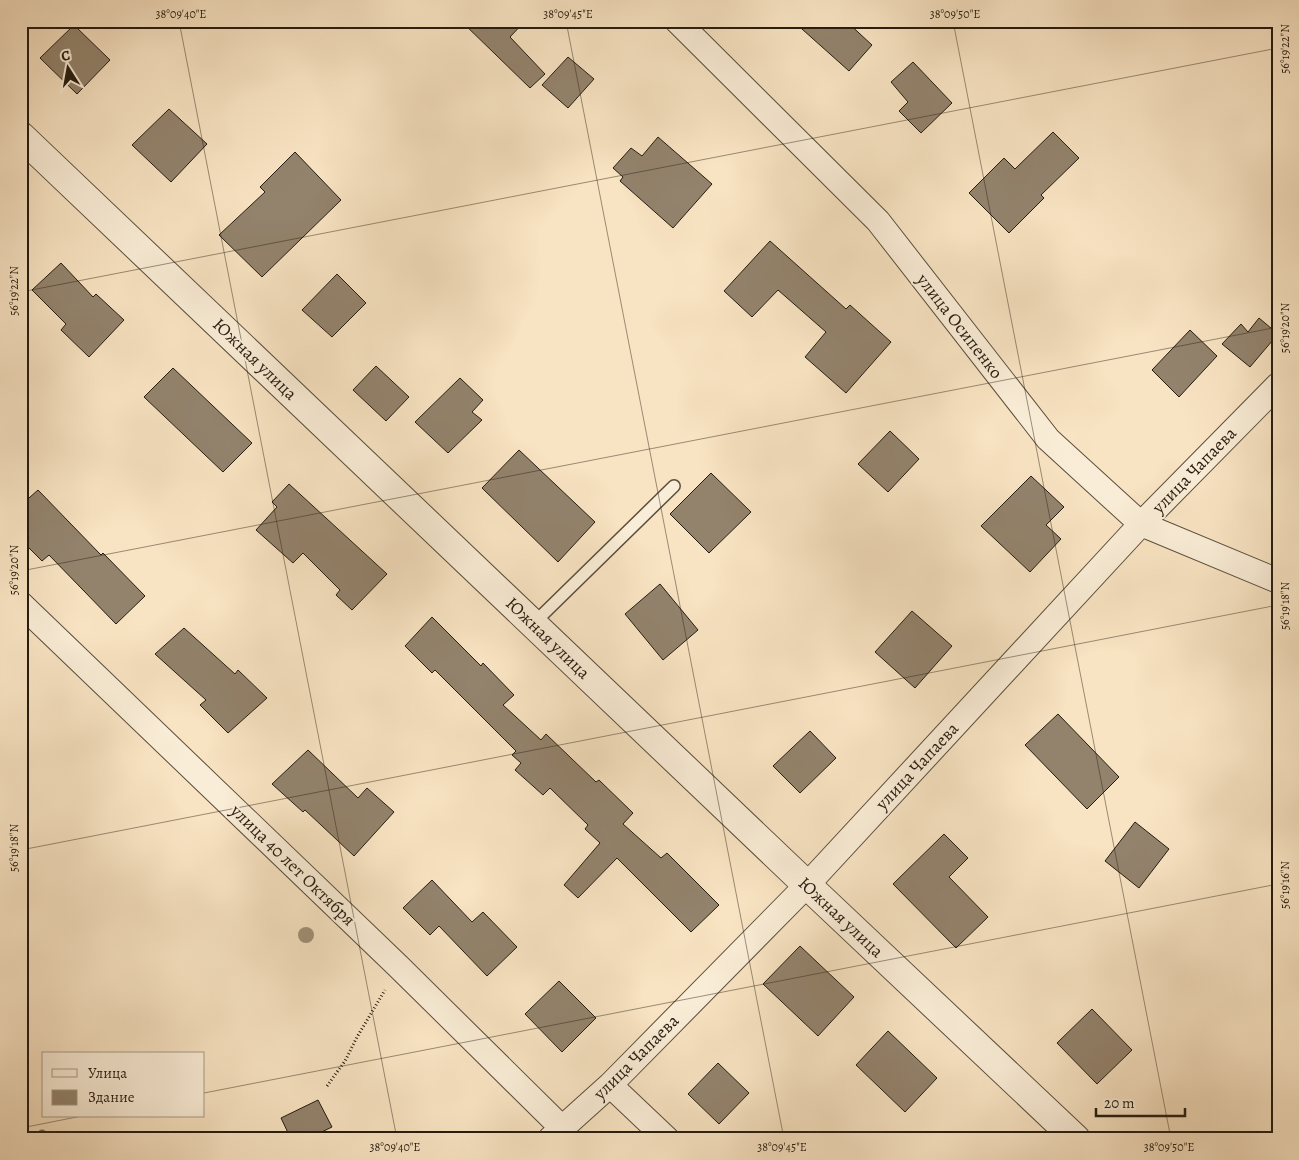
<svg xmlns="http://www.w3.org/2000/svg" width="1299" height="1160" viewBox="0 0 1299 1160" font-family="Alegreya,serif">
  <style>
    .lines { fill: none; stroke-linecap: round; stroke-linejoin: round }
    .stream { stroke: #786b56; stroke-width: 9 }
    .building { fill: #93836d; stroke: #251c10 }
    .service-casing { stroke: #5a4e3c; stroke-width: 14 }
    .minor-casing { stroke: #5a4e3c; stroke-width: 26 }
    .tertiary-casing { stroke: #5a4e3c; stroke-width: 30 }
    .path { stroke: #251c10; stroke-width: 3; stroke-dasharray: 1 2.5; stroke-linecap: butt }
    .service { stroke: #faedd7; stroke-width: 11 }
    .minor { stroke: #faedd7; stroke-width: 24 }
    .tertiary { stroke: #faedd7; stroke-width: 28 }
    .tree { fill: #a19178 }
    .ticks { fill: none; stroke: #251c10; stroke-width: 1; stroke-opacity: 0.45 }
    .labels { text-anchor: middle; dominant-baseline: central; stroke-width: 4; stroke-linejoin: round; paint-order: stroke }
    .street-label { font-size: 18px; fill: #251c10; stroke: #faedd7 }
    .neatline { fill: none; stroke: #251c10; stroke-width: 2 }
    .ticks-label { font-size: 12px; text-anchor: middle; fill: #251c10 }
  </style>
  <rect width="100%" height="100%" fill="#f8e3c2"/>
  <filter id="stains"><feTurbulence type="fractalNoise" baseFrequency=".004" numOctaves="4"/><feColorMatrix values="0 0 0 0 .2 0 0 0 0 .09 0 0 0 0 .02 0 0 0 .5 -.17"/></filter>
  <radialGradient id="worn" r=".72"><stop offset=".6" stop-color="#630" stop-opacity="0"/><stop offset="1" stop-color="#630" stop-opacity=".3"/></radialGradient>
  <g class="lines">
    <path class="stream" d="M 42,1134 L 44,1139"/>
  </g>
  <path class="building" d="M 461,21 L 525,21 L 510,37 L 545,74 L 530,88 Z
    M 793,21 L 846,21 L 872,45 L 849,71 Z
    M 74,25 L 110,60 L 77,94 L 40,58 Z
    M 568,57 L 594,79 L 568,108 L 542,85 Z
    M 913,62 L 952,103 L 921,133 L 899,111 L 908,102 L 891,82 Z
    M 169,109 L 207,144 L 171,182 L 132,145 Z
    M 1053,132 L 1079,158 L 1041,195 L 1044,198 L 1009,233 L 969,193 L 1004,158 L 1015,169 Z
    M 658,137 L 712,184 L 673,228 L 620,181 L 623,177 L 613,168 L 631,148 L 642,156 Z
    M 295,152 L 341,200 L 262,277 L 219,235 L 265,192 L 260,187 Z
    M 770,241 L 846,309 L 850,305 L 891,342 L 846,393 L 805,357 L 826,332 L 778,290 L 752,317 L 724,291 Z
    M 61,263 L 93,297 L 96,294 L 124,320 L 89,357 L 61,330 L 66,324 L 32,290 Z
    M 337,274 L 366,303 L 332,337 L 302,310 Z
    M 1259,318 L 1278,334 L 1250,367 L 1222,344 L 1241,324 L 1248,332 Z
    M 1190,330 L 1217,356 L 1179,397 L 1152,370 Z
    M 376,366 L 409,397 L 386,421 L 353,390 Z
    M 173,368 L 252,443 L 223,472 L 144,397 Z
    M 460,378 L 483,400 L 472,412 L 482,420 L 448,453 L 415,422 Z
    M 890,431 L 919,459 L 888,492 L 858,464 Z
    M 519,450 L 595,522 L 558,562 L 482,488 Z
    M 711,473 L 751,512 L 709,553 L 670,514 Z
    M 1031,476 L 1064,507 L 1046,525 L 1061,539 L 1030,572 L 981,526 Z
    M 289,484 L 387,574 L 352,610 L 336,595 L 340,590 L 303,553 L 293,563 L 256,530 L 277,507 L 272,502 Z
    M 38,490 L 101,555 L 103,553 L 145,596 L 116,624 L 49,555 L 42,561 L 21,540 L 21,505 Z
    M 660,584 L 698,630 L 663,660 L 625,614 Z
    M 912,611 L 952,646 L 915,688 L 875,652 Z
    M 432,617 L 481,666 L 483,663 L 514,695 L 503,705 L 541,740 L 546,734 L 596,782 L 599,780 L 633,813 L 623,824 L 661,858 L 667,853 L 719,905 L 691,932 L 617,858 L 578,898 L 564,885 L 600,843 L 585,829 L 588,825 L 550,788 L 543,795 L 515,770 L 521,763 L 512,755 L 516,751 L 435,670 L 432,673 L 405,646 Z
    M 184,628 L 235,674 L 238,670 L 267,698 L 228,733 L 200,705 L 206,700 L 155,654 Z
    M 1058,714 L 1119,777 L 1087,809 L 1025,745 Z
    M 810,731 L 836,758 L 800,793 L 773,766 Z
    M 308,750 L 358,798 L 367,788 L 394,812 L 354,856 L 305,810 L 303,812 L 272,784 Z
    M 1135,822 L 1169,849 L 1139,888 L 1105,861 Z
    M 944,834 L 968,858 L 949,877 L 988,917 L 956,948 L 893,884 Z
    M 432,880 L 472,922 L 483,912 L 517,947 L 487,976 L 439,926 L 430,935 L 403,908 Z
    M 800,946 L 854,997 L 818,1036 L 763,984 Z
    M 559,981 L 596,1018 L 562,1052 L 525,1014 Z
    M 1092,1009 L 1132,1050 L 1097,1084 L 1057,1043 Z
    M 888,1031 L 937,1078 L 905,1112 L 856,1065 Z
    M 718,1063 L 749,1093 L 719,1124 L 688,1094 Z
    M 318,1100 L 332,1127 L 307,1139 L 291,1139 L 281,1118 Z"/>
  <g class="lines">
    <defs>
      <path id="service" d="M 533,624 L 674,486"/>
      <path id="minor" d="M 677,21 L 878,221 L 1048,439 L 1141,524 L 1278,581
        M 21,604 L 398,966 L 562,1128
        M 610,1085 L 667,1139
        M 550,1139 L 610,1085 L 807,885 L 1141,524 L 1278,385"/>
      <path id="tertiary" d="M 21,136 L 807,885 L 1076,1139"/>
    </defs>
    <use href="#service" class="service-casing"/>
    <use href="#minor" class="minor-casing"/>
    <use href="#tertiary" class="tertiary-casing"/>
    <path class="path" d="M 327,1086 L 345,1061 L 357,1037 L 385,990"/>
    <use href="#service" class="service"/>
    <use href="#minor" class="minor"/>
    <use href="#tertiary" class="tertiary"/>
  </g>
  <circle class="tree" cx="306" cy="935" r="8"/>
  <path class="ticks" d="M 179,21 L 397,1139M 566,21 L 784,1139M 953,21 L 1171,1139M 21,292 L 1278,48M 21,571 L 1278,327M 21,850 L 1278,605M 204,1093 L 1278,884M 21,1128 L 82,1116"/>
  <g class="labels">
    <g class="street-label">
      <text transform="translate(960 326) rotate(52)">улица Осипенко</text>
      <text transform="translate(255 359) rotate(44)">Южная улица</text>
      <text transform="translate(1194 470) rotate(-46)">улица Чапаева</text>
      <text transform="translate(548 638) rotate(44)">Южная улица</text>
      <text transform="translate(917 766) rotate(-47)">улица Чапаева</text>
      <text transform="translate(293 865) rotate(44)">улица 40 лет Октября</text>
      <text transform="translate(841 917) rotate(43)">Южная улица</text>
      <text transform="translate(636 1057) rotate(-45)">улица Чапаева</text>
    </g>
  </g>
  <rect width="1299" height="1160" fill="none" stroke="#f8e3c2" stroke-width="55"/>
  <rect x="42" y="1052" width="162" height="65" fill="#faedd7" stroke="#a59987"/>
  <rect x="52" y="1069" width="25" height="8" fill="#faedd7" stroke="#a59987"/>
  <text x="88" y="1078" font-size="15" fill="#251c10">Улица</text>
  <rect x="52" y="1090" width="25" height="15" fill="#93836d" stroke="#a59987"/>
  <text x="88" y="1102" font-size="15" fill="#251c10">Здание</text>
  <g transform="translate(68 68) rotate(349)" stroke="#faedd7" stroke-width="4" paint-order="stroke">
  <path d="M0-4L9 19L0 12L-9 19Z" fill="#251c10"/>
  <text y="-8" font-size="14" font-weight="bold" text-anchor="middle" fill="#251c10">С</text>
  </g>
  <path d="M1096 1108v8h89v-8" fill="none" stroke="#251c10" stroke-width="2.5"/>
  <text x="1104" y="1108" font-size="15" fill="#251c10" stroke="#faedd7" stroke-width="4" paint-order="stroke">20 m</text>
  <rect x="28" y="28" width="1244" height="1104" class="neatline"/>
  <g class="ticks-label">
    <text x="181" y="18">38°09'40"E</text>
    <text x="568" y="18">38°09'45"E</text>
    <text x="955" y="18">38°09'50"E</text>
    <text transform="translate(1285 49) rotate(-90)" y="4">56°19'22"N</text>
    <text transform="translate(14 291) rotate(-90)" y="4">56°19'22"N</text>
    <text transform="translate(1285 328) rotate(-90)" y="4">56°19'20"N</text>
    <text transform="translate(14 570) rotate(-90)" y="4">56°19'20"N</text>
    <text transform="translate(1285 606) rotate(-90)" y="4">56°19'18"N</text>
    <text transform="translate(14 848) rotate(-90)" y="4">56°19'18"N</text>
    <text transform="translate(1285 885) rotate(-90)" y="4">56°19'16"N</text>
    <text x="395" y="1151">38°09'40"E</text>
    <text x="782" y="1151">38°09'45"E</text>
    <text x="1169" y="1151">38°09'50"E</text>
  </g>
  <rect width="100%" height="100%" filter="url(#stains)"/>
  <rect width="100%" height="100%" fill="url(#worn)"/>
</svg>
